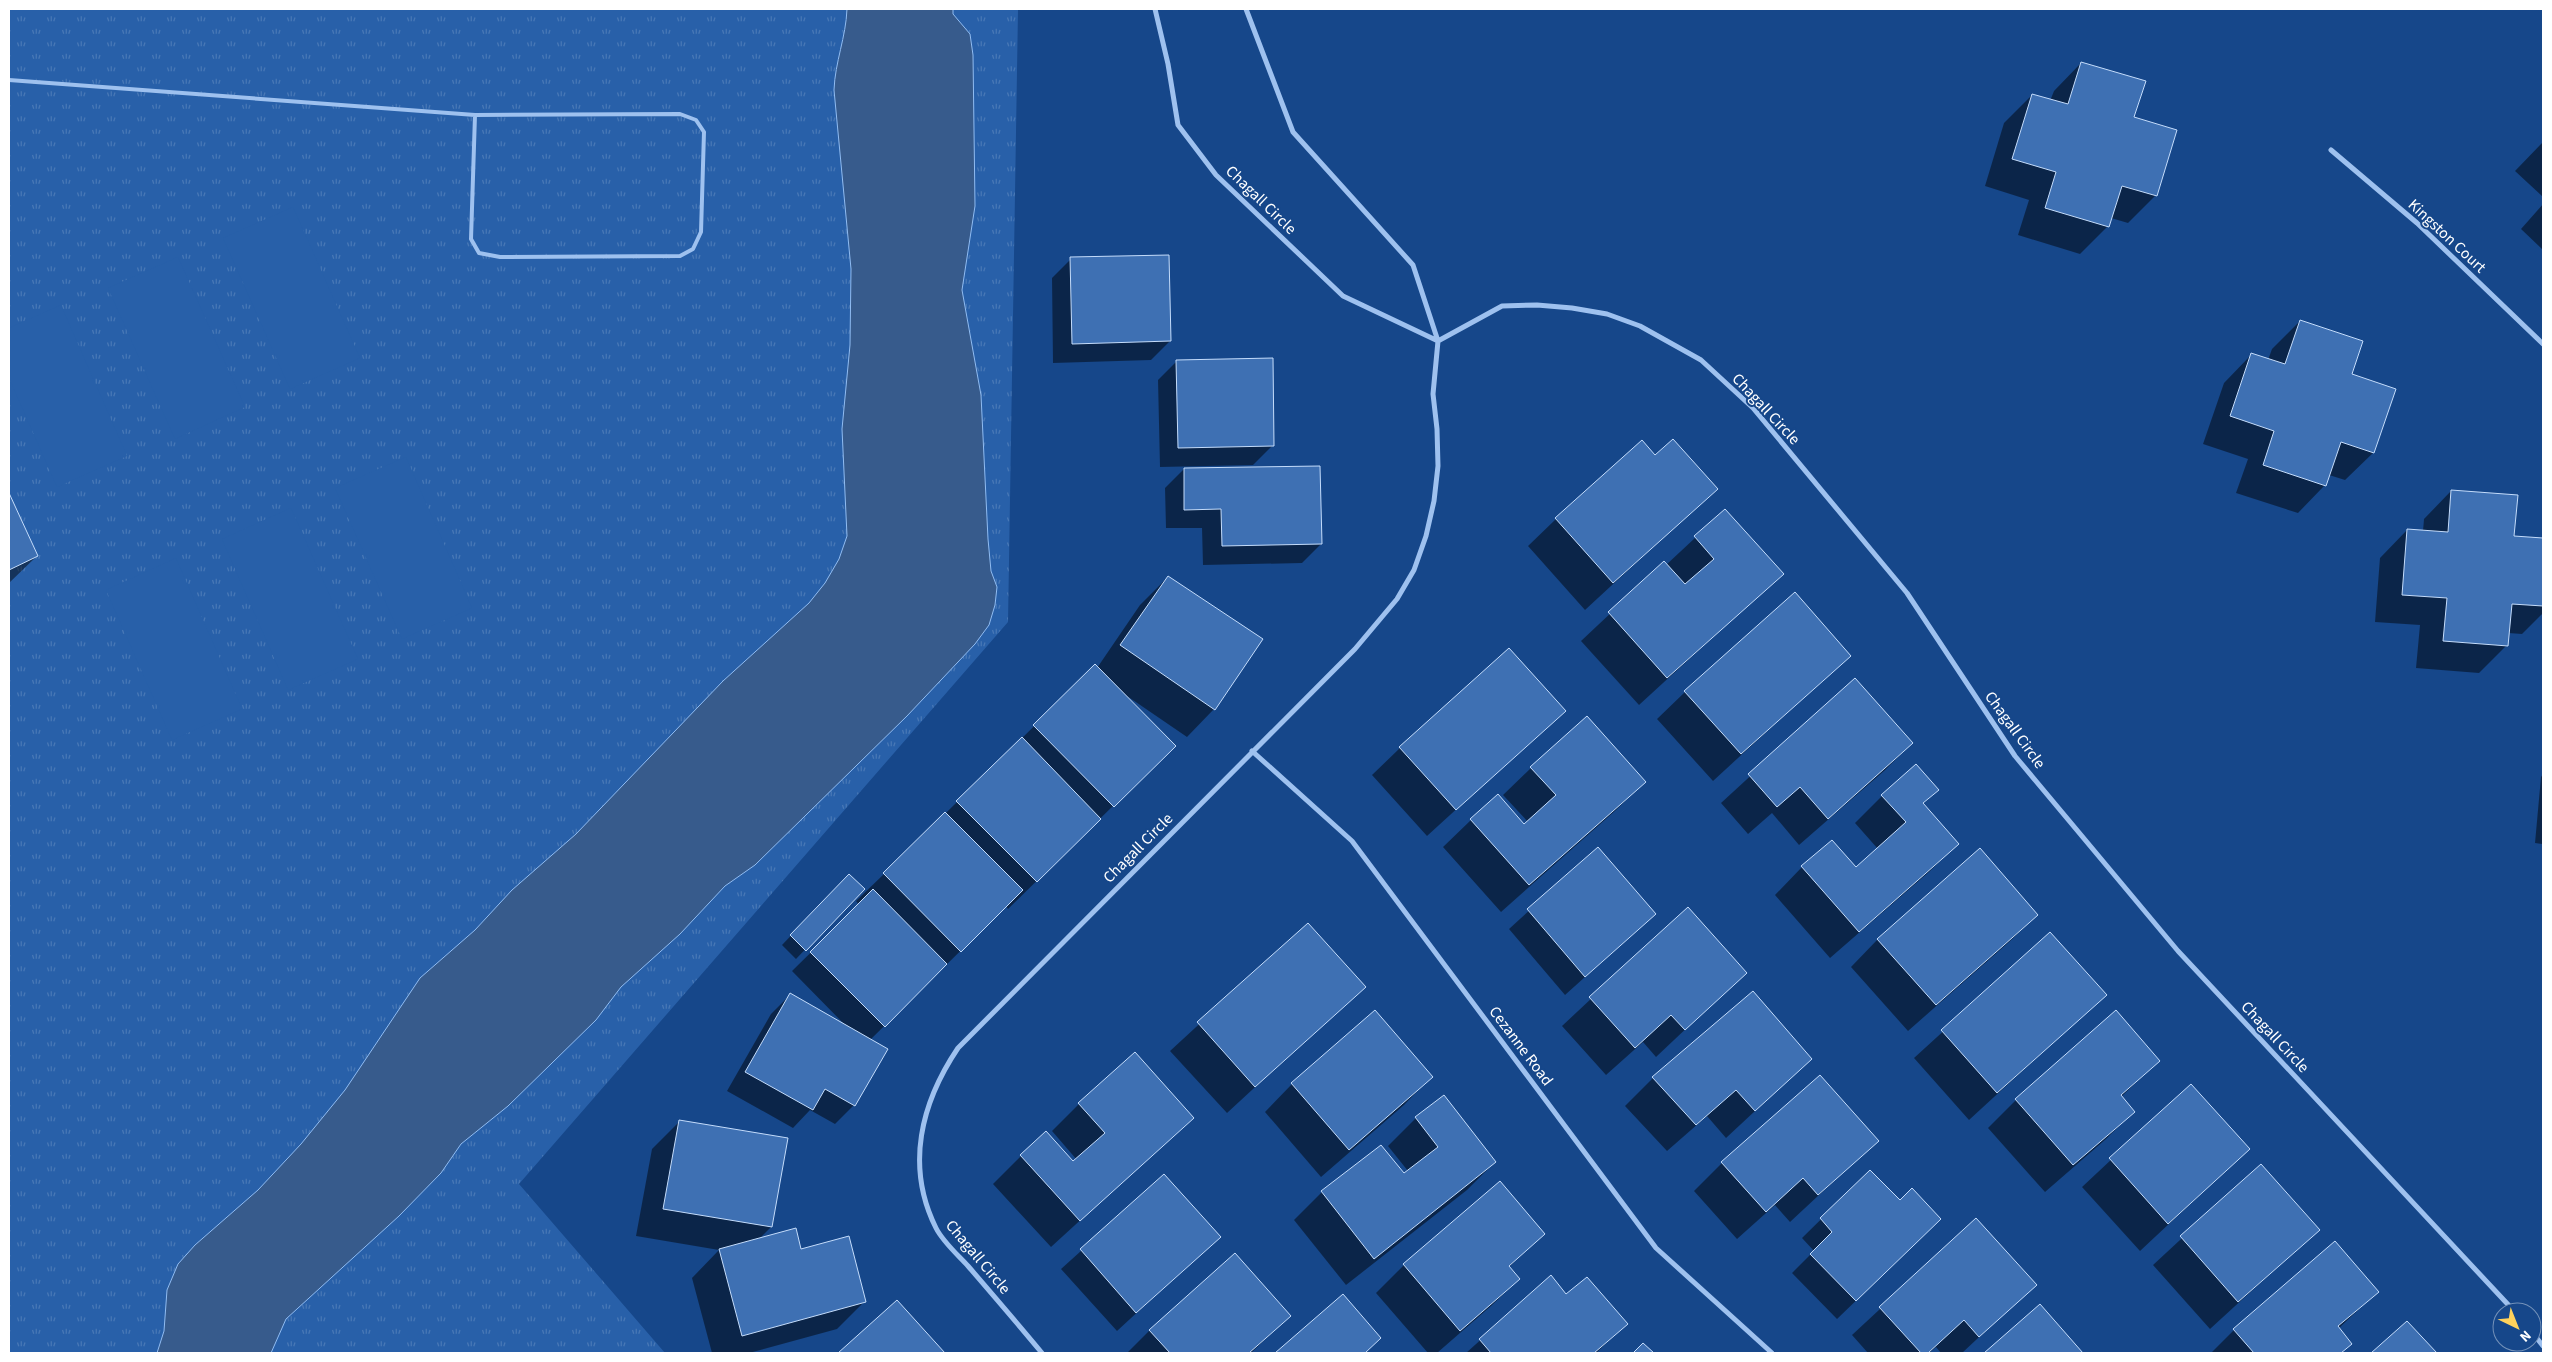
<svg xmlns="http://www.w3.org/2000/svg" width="2552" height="1362" viewBox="0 0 2552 1362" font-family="'Source Sans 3',sans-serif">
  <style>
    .grass { fill: url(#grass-tufts) }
    .green { fill: #2860a9 }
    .water { fill: #375b8c; stroke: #90bcf2 }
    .shadow { fill: #0007 }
    .building { fill: #3e70b3; stroke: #c4dcfb }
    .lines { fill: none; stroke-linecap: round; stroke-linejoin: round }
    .service { stroke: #9ec1ef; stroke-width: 4 }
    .minor { stroke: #9ec1ef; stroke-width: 5 }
    .labels { text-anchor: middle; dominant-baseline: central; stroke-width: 4; stroke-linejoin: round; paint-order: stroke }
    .street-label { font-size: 16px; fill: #fff; stroke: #16478a }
  </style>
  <defs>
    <pattern id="grass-tufts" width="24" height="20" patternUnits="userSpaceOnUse" patternTransform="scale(1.25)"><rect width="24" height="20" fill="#2860a9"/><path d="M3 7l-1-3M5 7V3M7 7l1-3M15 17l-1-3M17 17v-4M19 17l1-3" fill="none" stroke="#4878b6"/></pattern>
  </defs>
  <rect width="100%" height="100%" fill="#16478a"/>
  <path class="grass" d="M 9,9 L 1018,9 L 1008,622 L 519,1184 L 665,1353 L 9,1353 Z"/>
  <path class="green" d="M 293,207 L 360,358 L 290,389 L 223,238 Z
    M 178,257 L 245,407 L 175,439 L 108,288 Z
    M 61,305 L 127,456 L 57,487 L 9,378 L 9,328 Z
    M 406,457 L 472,608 L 402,639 L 335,488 Z
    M 291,508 L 358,659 L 288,690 L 222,539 Z
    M 176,558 L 242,709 L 172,740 L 106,590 Z"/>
  <path class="water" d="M 847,9 L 953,9 L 953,14 L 970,34 L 973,55 L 975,206 L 962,290 L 981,395 L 988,539 L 991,571 L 997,587 L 995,605 L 989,625 L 975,644 L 907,716 L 755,865 L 725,886 L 680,934 L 621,987 L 596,1020 L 508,1106 L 461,1144 L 441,1173 L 399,1216 L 286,1319 L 271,1353 L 157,1353 L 164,1331 L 167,1290 L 178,1264 L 195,1245 L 258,1190 L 301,1144 L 345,1090 L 420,978 L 475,930 L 512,890 L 576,834 L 723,681 L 809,603 L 825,583 L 839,559 L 847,536 L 842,429 L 850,345 L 851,269 L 834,90 C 835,62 846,37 847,9 Z"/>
  <path class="shadow" d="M 2081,63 L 2133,118 L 2156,195 L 2128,223 L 2111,218 L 2108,226 L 2080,254 L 2018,235 L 2029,200 L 1985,186 L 2004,123 L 2032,95 L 2050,101 L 2054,91 Z
    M 2543,142 L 2543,197 L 2515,171 Z
    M 2543,204 L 2543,250 L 2521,229 Z
    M 1071,259 L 1170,341 L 1151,360 L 1053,363 L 1052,278 Z
    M 2300,321 L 2350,375 L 2373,453 L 2345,480 L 2329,475 L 2325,485 L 2298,513 L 2236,493 L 2248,459 L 2203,444 L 2224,383 L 2251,355 L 2268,360 L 2272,349 Z
    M 1177,361 L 1272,446 L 1253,465 L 1160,467 L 1158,380 Z
    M 1655,457 L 1716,489 L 1585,610 L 1528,546 L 1556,519 Z
    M 1184,469 L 1321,544 L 1302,563 L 1203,565 L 1202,528 L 1166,528 L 1165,488 Z
    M 2451,491 L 2513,537 L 2543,539 L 2543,613 L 2522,634 L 2508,633 L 2507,645 L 2479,673 L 2416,668 L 2420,625 L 2375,622 L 2380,558 L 2407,530 L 2423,531 L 2424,519 Z
    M 9,496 L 37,556 L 9,583 Z
    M 1725,510 L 1782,574 L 1639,705 L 1581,641 L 1664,563 L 1666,565 Z
    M 1168,577 L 1214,709 L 1187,737 L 1127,696 L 1174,746 L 1008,909 L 1006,906 L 870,1040 L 886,1049 L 854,1105 L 835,1124 L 810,1110 L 793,1128 L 727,1091 L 771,1014 L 790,995 L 845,1025 L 792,971 L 859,905 L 856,901 L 884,874 L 1095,666 L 1097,668 L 1140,605 Z
    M 1850,655 L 1713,781 L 1657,719 L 1685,692 Z
    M 1855,680 L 1912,743 L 1884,771 L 1799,845 L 1772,813 L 1748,834 L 1721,803 Z
    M 1564,711 L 1427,836 L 1372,775 L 1400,748 Z
    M 1531,768 L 1644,782 L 1616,810 L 1501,912 L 1443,847 L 1471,820 L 1524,826 L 1528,822 L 1503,795 Z
    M 2543,774 L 2543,844 L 2535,843 L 2541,777 Z
    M 1937,790 L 1922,804 L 1957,844 L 1930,871 L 1830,958 L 1775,895 L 1802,867 L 1856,869 L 1878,849 L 1855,823 L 1882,796 Z
    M 1598,848 L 1655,914 L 1565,995 L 1509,929 Z
    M 849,875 L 863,889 L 796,959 L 782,945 Z
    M 1687,909 L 1745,973 L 1656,1057 L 1643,1042 L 1606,1075 L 1562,1026 Z
    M 2037,915 L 2009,942 L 1908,1031 L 1851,967 L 1878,939 Z
    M 1308,924 L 1364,987 L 1227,1113 L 1170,1051 Z
    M 2050,934 L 2105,995 L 1969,1120 L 1914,1058 Z
    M 1753,993 L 1811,1059 L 1726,1138 L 1707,1116 L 1667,1151 L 1625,1106 L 1653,1078 Z
    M 2116,1012 L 2158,1061 L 2121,1097 L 2133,1112 L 2106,1139 L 2045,1192 L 1988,1128 L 2016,1100 Z
    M 1431,1077 L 1404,1105 L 1321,1177 L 1265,1112 L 1292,1084 Z
    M 2191,1085 L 2249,1149 L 2140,1251 L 2082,1187 Z
    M 1444,1096 L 1495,1162 L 1467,1190 L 1346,1285 L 1294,1220 L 1322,1192 L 1403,1175 L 1408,1171 L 1388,1146 L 1416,1118 Z
    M 1079,1104 L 1192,1118 L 1051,1247 L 993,1184 L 1021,1156 L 1073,1163 L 1077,1160 L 1052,1131 Z
    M 680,1121 L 771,1227 L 758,1240 L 801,1250 L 865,1301 L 837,1329 L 749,1353 L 712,1353 L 692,1278 L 719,1250 L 636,1236 L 652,1149 Z
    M 1877,1141 L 1790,1222 L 1775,1205 L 1737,1239 L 1694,1191 L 1722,1163 Z
    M 2261,1165 L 2318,1230 L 2210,1329 L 2153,1265 Z
    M 1870,1171 L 1921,1238 L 1837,1319 L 1792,1273 L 1814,1251 L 1802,1238 Z
    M 1164,1176 L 1219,1237 L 1117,1331 L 1061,1269 Z
    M 1500,1183 L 1543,1234 L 1509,1267 L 1519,1279 L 1491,1306 L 1437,1353 L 1428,1353 L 1376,1293 L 1404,1265 Z
    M 1976,1220 L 2035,1285 L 1962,1353 L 1941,1353 L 1936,1347 L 1929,1353 L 1868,1353 L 1852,1335 Z
    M 2335,1243 L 2377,1292 L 2338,1329 L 2351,1343 L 2341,1353 L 2211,1353 L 2234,1330 Z
    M 1551,1277 L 1566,1296 L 1626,1324 L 1596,1353 L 1466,1353 Z
    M 1343,1296 L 1380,1338 L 1364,1353 L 1277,1353 Z
    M 897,1302 L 943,1353 L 840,1353 Z
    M 2040,1306 L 2081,1353 L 1986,1353 Z
    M 1289,1316 L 1251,1353 L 1127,1353 L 1150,1330 Z
    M 2407,1322 L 2435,1353 L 2373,1353 Z"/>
  <path class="building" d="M 2081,62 L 2146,81 L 2134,117 L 2177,130 L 2157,196 L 2122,186 L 2109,227 L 2045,208 L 2056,172 L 2012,159 L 2032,94 L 2068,104 Z
    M 1169,255 L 1171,341 L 1072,344 L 1070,257 Z
    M 2300,320 L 2363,341 L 2352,374 L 2396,389 L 2374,453 L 2341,442 L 2326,486 L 2263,465 L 2274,431 L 2230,416 L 2251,353 L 2285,364 Z
    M 1273,358 L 1274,446 L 1178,448 L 1176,360 Z
    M 1673,439 L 1718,489 L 1613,583 L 1555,518 L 1642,440 L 1655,455 Z
    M 1320,466 L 1322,544 L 1222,546 L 1221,509 L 1184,510 L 1184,468 Z
    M 2451,490 L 2518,495 L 2514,536 L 2543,538 L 2543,606 L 2512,604 L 2508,646 L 2443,641 L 2447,598 L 2402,595 L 2407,529 L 2448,532 Z
    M 9,493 L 38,556 L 9,570 Z
    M 1725,509 L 1784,574 L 1667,678 L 1608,612 L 1664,561 L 1685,584 L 1714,559 L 1694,536 Z
    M 1168,576 L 1263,639 L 1215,710 L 1120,645 Z
    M 1795,592 L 1851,656 L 1741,754 L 1684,691 Z
    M 1509,648 L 1566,711 L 1456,810 L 1399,747 Z
    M 1095,664 L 1176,746 L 1114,807 L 1033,725 Z
    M 1855,678 L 1913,743 L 1828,819 L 1800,787 L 1777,807 L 1748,774 Z
    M 1587,716 L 1646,782 L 1529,885 L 1470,819 L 1498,794 L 1524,824 L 1556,795 L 1530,767 Z
    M 1022,737 L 1101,819 L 1037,882 L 956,801 Z
    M 1916,764 L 1939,790 L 1923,803 L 1959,844 L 1859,932 L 1801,866 L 1832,840 L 1856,867 L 1906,822 L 1881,795 Z
    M 945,812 L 1023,890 L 961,952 L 883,873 Z
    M 1598,847 L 1656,914 L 1585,977 L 1527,909 Z
    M 1980,848 L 2038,915 L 1936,1005 L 1877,939 Z
    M 849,874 L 865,889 L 806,951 L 790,935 Z
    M 873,889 L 947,964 L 885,1027 L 810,952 Z
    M 1688,907 L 1747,973 L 1685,1030 L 1671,1015 L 1635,1048 L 1589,997 Z
    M 1308,923 L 1366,987 L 1255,1087 L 1197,1022 Z
    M 2050,932 L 2107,995 L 1997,1093 L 1941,1030 Z
    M 1753,991 L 1812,1059 L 1755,1111 L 1736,1090 L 1696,1125 L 1652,1077 Z
    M 790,993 L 888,1049 L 855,1106 L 825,1089 L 813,1110 L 745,1072 Z
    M 1375,1010 L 1433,1077 L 1349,1150 L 1291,1083 Z
    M 2116,1010 L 2160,1061 L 2121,1095 L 2135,1112 L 2073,1165 L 2015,1099 Z
    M 1135,1052 L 1194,1118 L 1080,1221 L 1020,1155 L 1046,1131 L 1073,1161 L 1105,1133 L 1078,1103 Z
    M 1820,1075 L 1879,1141 L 1818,1195 L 1803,1178 L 1766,1212 L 1721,1162 Z
    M 2191,1084 L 2250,1149 L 2168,1224 L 2109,1158 Z
    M 1444,1095 L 1496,1162 L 1374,1259 L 1321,1191 L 1381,1145 L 1404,1173 L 1438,1147 L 1415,1117 Z
    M 679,1120 L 788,1138 L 772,1227 L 663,1209 Z
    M 2261,1164 L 2320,1230 L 2238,1302 L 2180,1236 Z
    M 1870,1170 L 1900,1200 L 1912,1188 L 1941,1219 L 1856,1301 L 1810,1254 L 1832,1232 L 1820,1218 Z
    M 1164,1174 L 1221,1237 L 1136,1313 L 1080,1249 Z
    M 1500,1181 L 1545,1234 L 1509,1266 L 1520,1279 L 1460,1331 L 1403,1264 Z
    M 1976,1218 L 2037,1285 L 1979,1337 L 1964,1320 L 1928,1353 L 1921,1353 L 1879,1307 Z
    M 796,1228 L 801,1249 L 849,1236 L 866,1302 L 742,1336 L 719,1249 Z
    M 2335,1241 L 2379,1292 L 2338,1326 L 2352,1344 L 2341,1353 L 2254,1353 L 2233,1329 Z
    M 1235,1253 L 1291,1316 L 1249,1353 L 1170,1353 L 1149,1330 Z
    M 1551,1275 L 1566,1294 L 1587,1277 L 1628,1324 L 1594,1353 L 1491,1353 L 1479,1339 Z
    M 1343,1294 L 1381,1338 L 1365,1353 L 1275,1353 Z
    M 897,1300 L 945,1353 L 838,1353 Z
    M 2040,1304 L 2083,1353 L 1984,1353 Z
    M 2407,1321 L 2437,1353 L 2371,1353 Z
    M 1643,1343 L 1654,1353 L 1633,1353 Z"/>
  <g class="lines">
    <path class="service" d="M 9,80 L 475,115 L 680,114 L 696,120 L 704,132 L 701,232 L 693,249 L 680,256 L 500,257 L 479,253 L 471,239 L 475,115"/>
    <path class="minor" d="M 1155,9 L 1168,64 L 1178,125 L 1216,175 L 1343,296 L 1438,341
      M 2331,150 L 2417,223 L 2543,344
      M 1438,341 L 1502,306 L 1537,305 L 1572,308 L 1607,314 L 1640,326 L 1701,360 L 1753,408 L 1907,593 L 2015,756 L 2178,951 L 2515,1312
      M 1252,751 L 1352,841 L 1656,1248 L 1772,1353
      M 2532,1332 L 2543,1346
      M 1042,1353 C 1018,1324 993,1295 968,1266 C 958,1255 943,1242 936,1228 C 905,1166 921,1103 958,1048 L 1355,649 L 1397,599 L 1414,570 L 1426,536 L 1434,501 L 1438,466 L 1437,429 L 1433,394 L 1438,341 L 1413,265 L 1293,132 L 1246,9"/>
  </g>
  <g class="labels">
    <g class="street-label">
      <text transform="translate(1261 200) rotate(44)">Chagall Circle</text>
      <text transform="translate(2447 236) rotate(43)">Kingston Court</text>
      <text transform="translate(1766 409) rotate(47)">Chagall Circle</text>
      <text transform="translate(2015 730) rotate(54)">Chagall Circle</text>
      <text transform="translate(1138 848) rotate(-45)">Chagall Circle</text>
      <text transform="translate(2275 1037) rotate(47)">Chagall Circle</text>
      <text transform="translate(1521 1046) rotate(53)">Cezanne Road</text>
      <text transform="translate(978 1257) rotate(50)">Chagall Circle</text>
    </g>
  </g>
  <rect width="2552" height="1362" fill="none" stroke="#ffffff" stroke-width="20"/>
  <g transform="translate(2517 1327) rotate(137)"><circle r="24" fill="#16478a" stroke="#7391b9"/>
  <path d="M0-4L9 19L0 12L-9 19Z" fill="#ffd25c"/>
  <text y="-8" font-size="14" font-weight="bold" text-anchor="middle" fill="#ffffff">N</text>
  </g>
</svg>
